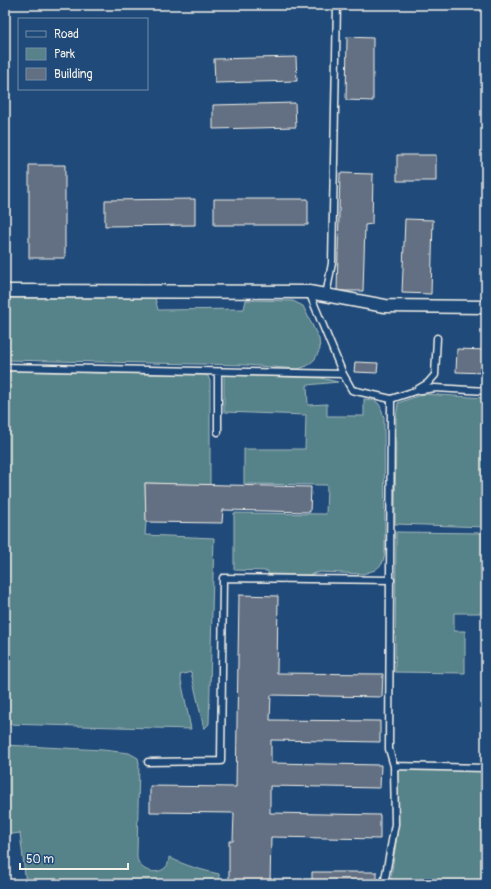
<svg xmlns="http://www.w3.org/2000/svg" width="491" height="889" viewBox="0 0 491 889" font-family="Pangolin,sans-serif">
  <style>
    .green { fill: #57828a; stroke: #a6bab9 }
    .building { fill: #637083; stroke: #f4f1e8 }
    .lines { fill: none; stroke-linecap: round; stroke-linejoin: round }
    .lane-casing { stroke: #f4f1e8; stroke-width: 9 }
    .street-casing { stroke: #f4f1e8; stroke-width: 15 }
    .lane { stroke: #1f4a7a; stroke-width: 6 }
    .street { stroke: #1f4a7a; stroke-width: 12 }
  </style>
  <rect width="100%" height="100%" fill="#1f4a7a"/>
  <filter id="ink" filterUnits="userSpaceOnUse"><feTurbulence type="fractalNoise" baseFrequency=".025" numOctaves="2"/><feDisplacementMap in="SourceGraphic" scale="8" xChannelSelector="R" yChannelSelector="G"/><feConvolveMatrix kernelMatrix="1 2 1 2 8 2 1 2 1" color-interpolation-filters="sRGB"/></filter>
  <g filter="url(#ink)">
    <path class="green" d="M 5,298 L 155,298 L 158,310 L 244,309 L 246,300 L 293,301 L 303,306 L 319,339 L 320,349 L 315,359 L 307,366 L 298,369 L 246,365 L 5,360 Z
      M 5,371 L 202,375 L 208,376 L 210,381 L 210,485 L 145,483 L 146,522 L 145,535 L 214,538 L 209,724 L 204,729 L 191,672 L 180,675 L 191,729 L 5,724 Z
      M 224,375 L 321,378 L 338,382 L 307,385 L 308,405 L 327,404 L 327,416 L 364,416 L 364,399 C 380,401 379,402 384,417 L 385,554 L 382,564 L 375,570 L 363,574 L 320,572 L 309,575 L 268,574 L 268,571 L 234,570 L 234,513 L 326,514 L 327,485 L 244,484 L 244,449 L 305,449 L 306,415 L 224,412 Z
      M 423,394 L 486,398 L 486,527 L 395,524 L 396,419 L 398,403 Z
      M 396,532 L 484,533 L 483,613 L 454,613 L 454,631 L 465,631 L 465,673 L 395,672 Z
      M 5,745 L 103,750 L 129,753 L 138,758 L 139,763 L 137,854 C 137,857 137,859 138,861 C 142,873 162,876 168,864 C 168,863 169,859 169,857 C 185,866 202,870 219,874 L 219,884 L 26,884 L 20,833 L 5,835 Z
      M 398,769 L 486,771 L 486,884 L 390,884 L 397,836 Z
      M 273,880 L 309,880 L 310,884 L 273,884 Z"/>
    <path class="building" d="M 347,37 L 373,38 L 373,101 L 346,100 Z
      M 296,57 L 297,81 L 215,83 L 214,59 Z
      M 5,73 L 8,73 L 8,115 L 5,115 Z
      M 295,103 L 296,127 L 213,129 L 213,105 Z
      M 397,155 L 436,155 L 436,181 L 397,181 Z
      M 29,165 L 65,165 L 65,258 L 29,258 Z
      M 340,173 L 373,174 L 372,224 L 365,225 L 363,291 L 337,291 Z
      M 195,199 L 195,225 L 105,226 L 105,200 Z
      M 214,199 L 308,199 L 308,225 L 214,225 Z
      M 405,219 L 433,220 L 431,294 L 402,293 Z
      M 457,349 L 486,350 L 486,373 L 456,372 Z
      M 355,362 L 378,363 L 377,373 L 354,372 Z
      M 145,483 L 311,487 L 310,512 L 223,510 L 222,523 L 146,522 Z
      M 239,595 L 278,596 L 277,673 L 383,674 L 382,697 L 271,695 L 270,720 L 380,721 L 380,742 L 271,740 L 271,763 L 381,765 L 380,788 L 270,786 L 270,813 L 380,815 L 380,839 L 271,837 L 270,884 L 229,884 L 229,841 L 233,841 L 234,813 L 150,812 L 150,786 L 236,787 Z
      M 312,872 L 377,872 L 377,884 L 312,884 Z"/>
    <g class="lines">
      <defs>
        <path id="lane" d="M 309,292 L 343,374 L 352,390 L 391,399 L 389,749 L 394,766 L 395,824 L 385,879
          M 322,294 L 327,290 L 332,263 L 337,5
          M 5,367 L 343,374
          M 418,389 L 428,383 L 435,375 L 437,338
          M 391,399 L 415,391 L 435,388 L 486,391
          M 218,432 L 218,372
          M 148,762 L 221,761 L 223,578 L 391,580
          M 394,766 L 486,768"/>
        <path id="street" d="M 5,291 L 309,292 L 385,306 L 486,307"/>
      </defs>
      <use href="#lane" class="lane-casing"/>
      <use href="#street" class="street-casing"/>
      <use href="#lane" class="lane"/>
      <use href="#street" class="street"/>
    </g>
  </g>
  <rect width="491" height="889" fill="none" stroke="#1f4a7a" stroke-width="20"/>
  <rect x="10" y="10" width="471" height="869" fill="none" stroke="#f4f1e8" stroke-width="1.5" filter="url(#ink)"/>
  <rect x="18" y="18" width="130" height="72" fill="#1f4a7a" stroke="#748da6"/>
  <rect x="26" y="31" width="20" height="6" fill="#1f4a7a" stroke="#748da6"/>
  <text x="54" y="38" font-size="12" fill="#f4f1e8">Road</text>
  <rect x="26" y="48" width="20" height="12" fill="#57828a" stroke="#748da6"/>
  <text x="54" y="58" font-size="12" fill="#f4f1e8">Park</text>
  <rect x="26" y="68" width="20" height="12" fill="#637083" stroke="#748da6"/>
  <text x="54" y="78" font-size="12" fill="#f4f1e8">Building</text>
  <path d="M20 863v6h108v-6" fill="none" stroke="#f4f1e8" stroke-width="2"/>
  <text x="26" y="863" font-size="12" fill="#f4f1e8" stroke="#1f4a7a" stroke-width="3" paint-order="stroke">50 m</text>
</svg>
